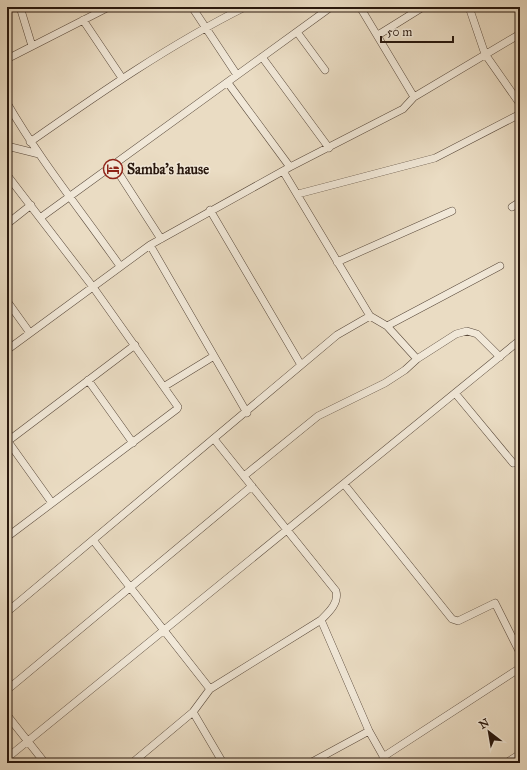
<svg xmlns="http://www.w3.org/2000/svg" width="527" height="770" viewBox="0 0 527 770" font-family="'IM FELL Great Primer',serif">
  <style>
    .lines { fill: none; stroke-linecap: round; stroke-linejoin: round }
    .minor-casing { stroke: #58483a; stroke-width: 8 }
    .minor { stroke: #f1e8d8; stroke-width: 7 }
    .labels { text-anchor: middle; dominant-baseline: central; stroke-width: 3; stroke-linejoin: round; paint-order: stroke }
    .poi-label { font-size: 14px; font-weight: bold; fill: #28170d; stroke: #f1e8d8; text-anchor: start }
  </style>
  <rect width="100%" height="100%" fill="#eadcc3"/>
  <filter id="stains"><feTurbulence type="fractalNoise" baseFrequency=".005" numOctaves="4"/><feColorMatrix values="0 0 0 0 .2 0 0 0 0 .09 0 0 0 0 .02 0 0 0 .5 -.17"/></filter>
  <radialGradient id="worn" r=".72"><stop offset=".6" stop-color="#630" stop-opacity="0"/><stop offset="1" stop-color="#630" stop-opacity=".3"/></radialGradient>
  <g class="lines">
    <defs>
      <path id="minor" d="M 20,7 L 32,46
        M 192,7 L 237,75
        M 360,7 L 414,97
        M 469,7 L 485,54 L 520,104
        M 83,20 L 122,78
        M 297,32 L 325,70
        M 378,35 L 423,7
        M 262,57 L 329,148
        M 7,59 L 109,7
        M 228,83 L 290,167
        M 7,103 C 40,160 82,212 120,266
        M 30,142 C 100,93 169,45 245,7
        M 7,146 L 39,154
        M 114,166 L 161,239
        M 283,171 L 370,316
        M 7,175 L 93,287 L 178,407 L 177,409 L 7,537
        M 298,194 L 435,158 L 520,114
        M 512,207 L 520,202
        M 210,210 L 301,365
        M 40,218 L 331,7
        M 7,224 L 31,205
        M 150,245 L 247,413
        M 337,262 L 452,211
        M 7,301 L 30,333
        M 387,326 L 500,266
        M 7,350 L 150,245 L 290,167 L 403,109 L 414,97 L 520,34
        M 88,380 L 133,443
        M 165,386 L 214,356
        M 455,393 L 513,463
        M 7,440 L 52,503
        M 8,441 L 135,345
        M 244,476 L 318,416 L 385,383 L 405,370 L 417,359 L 456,334 L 467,331 L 477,334 L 500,357
        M 344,484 L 452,619 L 458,621 L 495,603 L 520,653
        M 93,540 L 210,689
        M 7,612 L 337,335 L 370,316 L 387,326 L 417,359
        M 321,620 L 369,731 L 387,763
        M 7,690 L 252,486
        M 193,712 L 223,763
        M 7,715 L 45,763
        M 383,757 L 520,668
        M 7,758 L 520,340
        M 132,763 L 193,712 L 210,689 L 321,620 C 329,612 339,603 336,591 L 214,439
        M 310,763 L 369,731
        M 506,763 L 520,754"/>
    </defs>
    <use href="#minor" class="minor-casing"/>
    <use href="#minor" class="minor"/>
  </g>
  <defs>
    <symbol id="hotel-ring" viewBox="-11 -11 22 22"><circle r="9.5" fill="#f1e8d8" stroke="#8f2418" stroke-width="1.5"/><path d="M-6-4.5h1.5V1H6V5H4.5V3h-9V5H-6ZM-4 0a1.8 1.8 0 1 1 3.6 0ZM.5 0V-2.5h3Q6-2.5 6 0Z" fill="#8f2418"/></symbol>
  </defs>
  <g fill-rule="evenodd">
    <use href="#hotel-ring" x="102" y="158" width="22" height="22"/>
  </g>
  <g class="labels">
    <g class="poi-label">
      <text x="127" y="169">Samba's hause</text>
    </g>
  </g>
  <rect width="527" height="770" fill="none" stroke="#eadcc3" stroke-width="24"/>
  <rect x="8" y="8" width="511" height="754" fill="none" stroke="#28170d" stroke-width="2"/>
  <rect x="12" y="12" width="503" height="746" fill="none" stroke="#28170d"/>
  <g transform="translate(489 732) rotate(329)" stroke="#f1e8d8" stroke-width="3" paint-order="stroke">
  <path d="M0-3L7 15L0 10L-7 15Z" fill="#28170d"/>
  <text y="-6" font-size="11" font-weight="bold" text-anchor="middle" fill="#28170d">N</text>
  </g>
  <path d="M381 36v6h72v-6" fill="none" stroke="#28170d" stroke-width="2"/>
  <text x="387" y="36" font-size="12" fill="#28170d" stroke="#f1e8d8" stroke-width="3" paint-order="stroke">50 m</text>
  <rect width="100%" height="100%" filter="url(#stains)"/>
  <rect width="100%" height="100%" fill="url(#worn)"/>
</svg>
